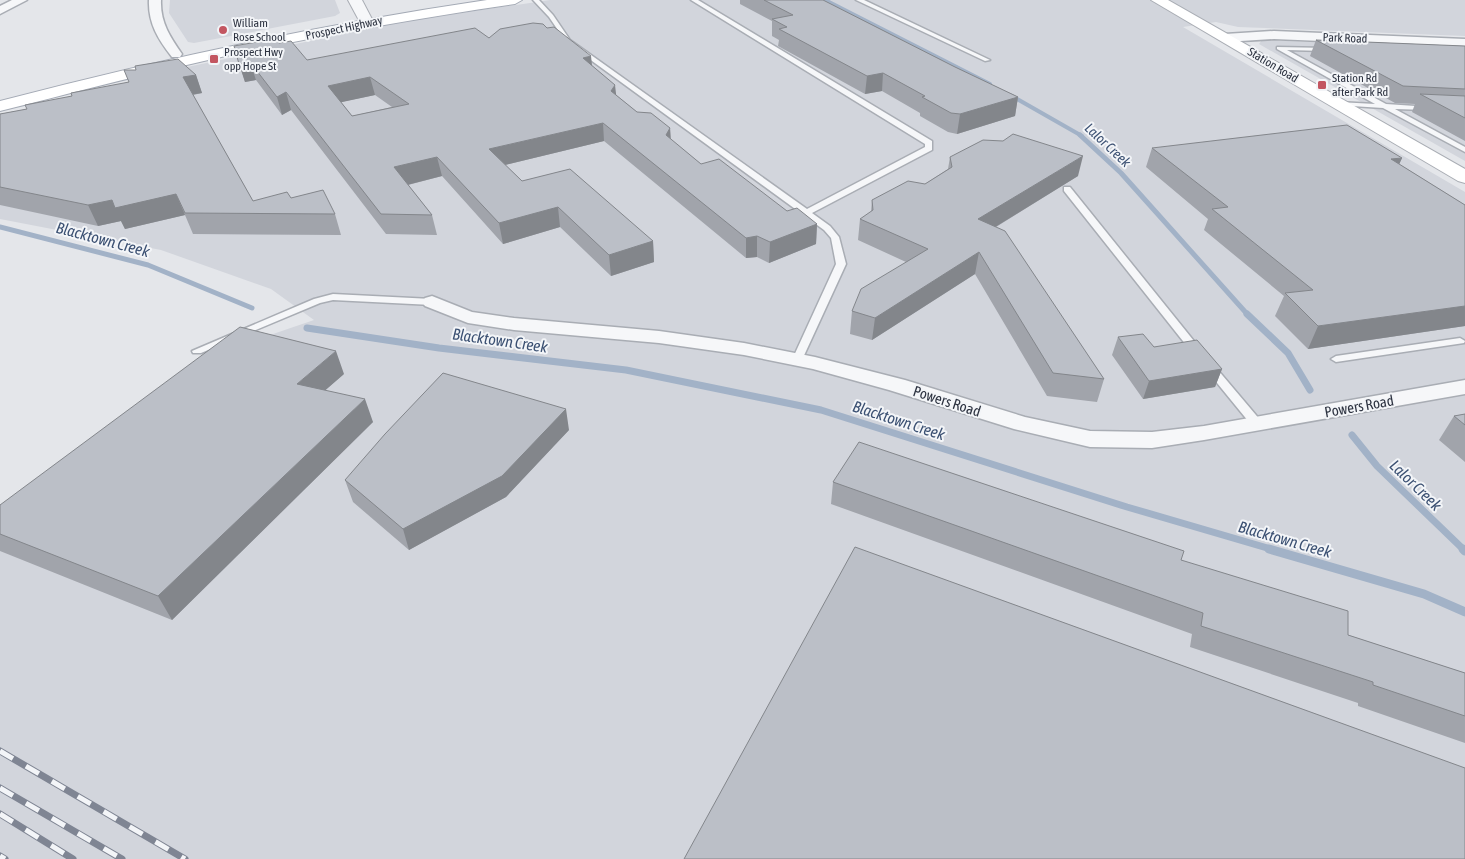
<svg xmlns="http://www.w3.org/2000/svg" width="1465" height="859" viewBox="0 0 1465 859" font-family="'Asap Condensed',sans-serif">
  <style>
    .built { fill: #d2d5dc }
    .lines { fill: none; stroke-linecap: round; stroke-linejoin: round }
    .stream-far3 { stroke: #a2b2c7; stroke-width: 4 }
    .stream-far2 { stroke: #a2b2c7; stroke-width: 5 }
    .stream-far1 { stroke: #a2b2c7; stroke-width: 7 }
    .stream { stroke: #a2b2c7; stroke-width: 9 }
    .service-casing { stroke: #a9adb4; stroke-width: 3 }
    .minor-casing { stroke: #a9adb4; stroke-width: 3 }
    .tertiary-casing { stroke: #a9adb4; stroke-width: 2 }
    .secondary-casing { stroke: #a9adb4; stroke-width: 2 }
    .primary-casing { stroke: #a4aab5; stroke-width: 2 }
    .service { fill: #f6f7f9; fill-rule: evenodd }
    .minor { fill: #f6f7f9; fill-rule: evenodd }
    .tertiary { fill: #f6f7f9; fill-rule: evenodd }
    .secondary { fill: #fff; fill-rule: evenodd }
    .primary { fill: #fff; fill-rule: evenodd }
    .rail-casing { stroke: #7f8593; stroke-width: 7 }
    .rail { stroke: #f3f5f8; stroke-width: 5; stroke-dasharray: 15; stroke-linecap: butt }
    .wall { fill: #a1a4ab; fill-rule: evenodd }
    .shaded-wall { fill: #83868b }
    .building { fill: #bbbfc7; stroke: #83868b; fill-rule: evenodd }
    .poi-dot { fill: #c35661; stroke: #f3f5f8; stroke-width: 2 }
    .labels { text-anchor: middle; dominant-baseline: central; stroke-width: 4; stroke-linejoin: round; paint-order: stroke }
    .far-poi-label { font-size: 12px; fill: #2d3341; stroke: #f3f5f8; text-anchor: start }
    .far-street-label { font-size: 12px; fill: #2d3341; stroke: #f3f5f8 }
    .far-water-label { font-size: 14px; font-style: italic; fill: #3b5072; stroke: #f3f5f8 }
    .street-label { font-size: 15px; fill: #2d3341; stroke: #f3f5f8 }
    .water-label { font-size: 16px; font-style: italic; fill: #3b5072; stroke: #f3f5f8 }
  </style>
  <rect width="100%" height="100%" fill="#e4e6ea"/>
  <path class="built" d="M 170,0 L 335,0 L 340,13 L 335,16 L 194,43 L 188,42 L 169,13 Z
    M 550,0 L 1465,0 L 1465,36 L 1238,27 L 1216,22 L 1183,27 L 1465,192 L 1465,859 L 0,859 L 0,531 L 244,344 L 314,320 L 271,289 L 161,250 L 0,219 L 0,121 L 173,70 L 400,22 Z
    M 1262,40 L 1465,49 L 1465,161 L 1259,44 Z"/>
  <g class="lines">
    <path class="stream-far3" d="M 825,0 L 990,84
      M 1010,95 L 1082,136"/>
    <path class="stream-far2" d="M 1080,135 L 1121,173 L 1248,315
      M 0,227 L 148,265 L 252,308"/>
    <path class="stream-far1" d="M 1247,314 L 1288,353 L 1310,390
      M 307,328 L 439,348 L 626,370 L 821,410 L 1127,507 L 1274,550
      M 1352,435 L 1377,466 L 1464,550"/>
    <path class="stream" d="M 1269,549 L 1424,594 L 1465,612
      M 1463,549 L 1465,551"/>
    <defs>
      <path id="service" d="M 533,0 L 539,0 L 553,15 L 570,40 L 807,209 L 925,147 L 925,144 L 691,0 L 698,0 L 932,141 L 932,150 L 812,213 L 830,226 L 839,237 L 846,264 L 801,362 L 793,362 L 792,360 L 836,264 L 831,238 L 824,230 L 566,42 L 549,17 Z
        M 856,0 L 864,0 L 990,60 L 985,61 Z
        M 1277,47 L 1327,48 L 1328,49 L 1325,51 L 1287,50 L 1386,104 L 1430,107 L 1432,108 L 1428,110 L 1395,109 L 1465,147 L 1465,152 L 1383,108 L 1336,105 L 1336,103 L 1338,102 L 1375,104 L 1277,49 Z
        M 1064,187 L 1070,187 L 1202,351 L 1203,353 L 1202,355 L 1194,355 L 1064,191 Z
        M 333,294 L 432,299 L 437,302 L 432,305 L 333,300 L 320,303 L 201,353 L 193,353 L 192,351 L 314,299 Z
        M 1460,338 L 1465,341 L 1464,343 L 1336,362 L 1331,359 L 1336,356 Z
        M 1208,362 L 1212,363 L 1261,421 L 1263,424 L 1261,427 L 1253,427 L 1204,367 L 1203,365 Z"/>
      <path id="minor" d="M 12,0 L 27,0 L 0,14 L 0,6 Z
        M 149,0 L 161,0 C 160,22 170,37 182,54 L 180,57 L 172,57 C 158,39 148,23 149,0 Z
        M 1274,31 L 1465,39 L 1465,47 L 1274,39 L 1225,42 L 1219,38 L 1225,34 Z
        M 432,296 L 472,312 L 514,318 L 659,331 L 744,343 L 815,357 L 905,380 L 1025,417 L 1090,431 L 1152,432 L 1204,426 L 1465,380 L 1465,394 L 1204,440 L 1152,448 L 1090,447 L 1014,429 L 889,390 L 813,369 L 744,355 L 659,343 L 514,330 L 468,323 L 425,306 L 422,302 L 425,298 Z"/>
      <path id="tertiary" d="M 348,0 L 362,0 L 374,23 L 372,26 L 362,26 Z"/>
      <path id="secondary" d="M 1151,0 L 1168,0 L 1465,169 L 1465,183 L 1458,181 Z"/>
      <path id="primary" d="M 487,0 L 522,0 L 515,4 C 406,20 298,39 191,64 C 127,78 64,95 0,111 L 0,101 C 161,59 323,24 487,0 Z"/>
    </defs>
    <use href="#service" class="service-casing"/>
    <use href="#minor" class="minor-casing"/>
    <use href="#tertiary" class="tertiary-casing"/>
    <use href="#secondary" class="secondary-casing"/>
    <use href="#primary" class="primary-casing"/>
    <use href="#service" class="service"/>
    <use href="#minor" class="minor"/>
    <use href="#tertiary" class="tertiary"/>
    <use href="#secondary" class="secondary"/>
    <use href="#primary" class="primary"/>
    <defs>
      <path id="rail" d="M 0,751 L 185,859
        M 0,788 L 122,859
        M 0,814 L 73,859
        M 0,856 L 5,859"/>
    </defs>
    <use href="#rail" class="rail-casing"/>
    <use href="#rail" class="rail"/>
  </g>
  <path class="wall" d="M 740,0 L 823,0 L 955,67 L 1018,97 L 1015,116 L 957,134 L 948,132 L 920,116 L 920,113 L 882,91 L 865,94 L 778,46 L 779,40 L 772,36 L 772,21 L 740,4 Z
    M 489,38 L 592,66 L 616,95 L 637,112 L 670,128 L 671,140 L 701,164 L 787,211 L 817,224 L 816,244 L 769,263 L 757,257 L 746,258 L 604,141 L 505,165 L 522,181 L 653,241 L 654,262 L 611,276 L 560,227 L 503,244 L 442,176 L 408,185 L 432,215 L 437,235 L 386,234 L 291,110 L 282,115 L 256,80 L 245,82 L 234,46 L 307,60 ZM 375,95 L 392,107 L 352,116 L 341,102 Z
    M 1316,40 L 1465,46 L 1465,141 L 1412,112 L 1415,104 L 1395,103 L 1310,56 Z
    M 136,70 L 196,75 L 202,93 L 193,95 L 253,201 L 291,198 L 335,214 L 341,235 L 193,234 L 185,215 L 125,229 L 121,221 L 98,226 L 0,205 L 0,114 L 27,109 L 72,96 L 129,82 Z
    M 1152,148 L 1402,158 L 1399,164 L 1465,205 L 1465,326 L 1308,349 L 1275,316 L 1284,296 L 1204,230 L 1208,219 L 1146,167 Z
    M 950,157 L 1078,176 L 996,227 L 1104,379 L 1097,402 L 1047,396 L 975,274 L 872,340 L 850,334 L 852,311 L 906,262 L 858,240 L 860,219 L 871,212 L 872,200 L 925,184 L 948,169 Z
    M 1118,337 L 1154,347 L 1222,369 L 1215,387 L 1143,399 L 1112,355 Z
    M 344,374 L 325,390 L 373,422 L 172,620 L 0,551 L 0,505 Z
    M 1465,414 L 1465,462 L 1439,440 L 1454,416 Z
    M 569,430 L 506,497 L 409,550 L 353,502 L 345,480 Z
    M 833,482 L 1181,560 L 1348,635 L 1465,673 L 1465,743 L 1358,706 L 1358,703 L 1190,647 L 1192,634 L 831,504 Z"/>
  <path class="shaded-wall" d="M 591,56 L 593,74 L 583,58 Z
    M 250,62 L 256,80 L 245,82 L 239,64 Z
    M 883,73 L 882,91 L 865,94 L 867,76 Z
    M 196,75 L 202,93 L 190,95 L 183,77 Z
    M 370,77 L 375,95 L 333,104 L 328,86 Z
    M 615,85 L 617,102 L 611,91 Z
    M 286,92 L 291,110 L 282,115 L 277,97 Z
    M 1018,97 L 1015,116 L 957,134 L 960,114 Z
    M 603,123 L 604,141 L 492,168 L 489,149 Z
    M 670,128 L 671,147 L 666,135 Z
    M 1083,156 L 1078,176 L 974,240 L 978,219 Z
    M 437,157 L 442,176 L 399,187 L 394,167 Z
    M 1402,158 L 1393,178 L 1391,159 Z
    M 176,194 L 185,215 L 125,229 L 121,221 L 98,226 L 88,205 L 112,200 Z
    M 558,207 L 560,227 L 503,244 L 499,223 Z
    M 817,224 L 816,244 L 769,263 L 770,242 Z
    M 757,236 L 757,257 L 746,258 L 746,238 Z
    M 653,241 L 654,262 L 611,276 L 609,255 Z
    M 979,252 L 975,274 L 872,340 L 875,318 Z
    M 1465,306 L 1465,326 L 1308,349 L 1318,326 Z
    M 336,351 L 344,374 L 305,408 L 297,384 Z
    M 1222,369 L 1215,387 L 1143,399 L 1149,381 Z
    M 365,399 L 373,422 L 172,620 L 158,596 Z
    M 566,409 L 569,430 L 506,497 L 409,550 L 403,529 Z"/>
  <path class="building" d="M 764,0 L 823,0 L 955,67 L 1018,97 L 960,114 L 951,113 L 922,97 L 925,96 L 883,73 L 867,76 L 779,29 L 787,27 L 772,19 L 793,15 Z
    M 533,23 L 543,24 L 547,28 L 554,27 L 591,56 L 583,58 L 615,85 L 611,91 L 637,112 L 651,113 L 670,128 L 666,135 L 701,164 L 719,159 L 787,211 L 797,208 L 817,224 L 770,242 L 757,236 L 746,238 L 603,123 L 489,149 L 522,181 L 570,169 L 653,241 L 609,255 L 558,207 L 499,223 L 437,157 L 394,167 L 432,215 L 381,214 L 286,92 L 277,97 L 250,62 L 239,64 L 234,46 L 274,39 L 279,43 L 291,41 L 307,60 L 475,28 L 489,38 L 500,29 ZM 370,77 L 409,104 L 352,116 L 328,86 Z
    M 1316,40 L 1465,46 L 1465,89 L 1403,86 Z
    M 178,59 L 196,75 L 183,77 L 253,201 L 287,192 L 291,198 L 323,190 L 335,214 L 185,213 L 176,194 L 115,208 L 112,200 L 88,205 L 0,187 L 0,114 L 27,109 L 25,105 L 72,96 L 71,93 L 129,82 L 124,70 L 136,70 L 135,66 Z
    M 1420,94 L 1465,96 L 1465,118 Z
    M 1347,125 L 1402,158 L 1391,159 L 1465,205 L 1465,306 L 1318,326 L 1285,293 L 1313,290 L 1212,209 L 1228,207 L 1152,148 Z
    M 1013,134 L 1083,156 L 978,219 L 1005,231 L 1104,379 L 1053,373 L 979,252 L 875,318 L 852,311 L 861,289 L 928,249 L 860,219 L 873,210 L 872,200 L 908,181 L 925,184 L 952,167 L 950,157 L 983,140 L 1003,141 Z
    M 240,327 L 336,351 L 297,384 L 365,399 L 158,596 L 0,534 L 0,505 Z
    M 1143,334 L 1154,347 L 1197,340 L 1222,369 L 1149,381 L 1118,337 Z
    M 443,373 L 566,409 L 502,476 L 403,529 L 345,480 L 385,434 Z
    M 1465,414 L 1465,425 L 1454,416 Z
    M 859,442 L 1184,551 L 1181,560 L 1348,611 L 1348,635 L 1465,673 L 1465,716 L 1373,685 L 1373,682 L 1201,626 L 1203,613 L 833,482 Z
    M 855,547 L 1465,768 L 1465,859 L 684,859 Z"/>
  <g class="poi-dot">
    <circle cx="223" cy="30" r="5"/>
    <rect x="209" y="54" width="10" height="10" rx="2.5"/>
    <rect x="1317" y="80" width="10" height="10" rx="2.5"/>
  </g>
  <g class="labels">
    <g class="far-poi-label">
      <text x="233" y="23">William<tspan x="233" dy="14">Rose School</tspan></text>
      <text x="224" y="52">Prospect Hwy<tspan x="224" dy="14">opp Hope St</tspan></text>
      <text x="1332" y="78">Station Rd<tspan x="1332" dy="14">after Park Rd</tspan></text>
    </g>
    <g class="far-street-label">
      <text transform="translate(344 28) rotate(-12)">Prospect Highway</text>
      <text transform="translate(1345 38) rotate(2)">Park Road</text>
      <text transform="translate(1273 65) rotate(31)">Station Road</text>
    </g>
    <g class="far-water-label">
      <text transform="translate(1108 145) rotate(43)">Lalor Creek</text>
    </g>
    <g class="street-label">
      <text transform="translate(947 401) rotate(18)">Powers Road</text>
      <text transform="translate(1359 406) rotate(-10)">Powers Road</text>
    </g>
    <g class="water-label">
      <text transform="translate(103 239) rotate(15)">Blacktown Creek</text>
      <text transform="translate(500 340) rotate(8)">Blacktown Creek</text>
      <text transform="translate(899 420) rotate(18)">Blacktown Creek</text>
      <text transform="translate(1416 485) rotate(44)">Lalor Creek</text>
      <text transform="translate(1285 539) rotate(16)">Blacktown Creek</text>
    </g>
  </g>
</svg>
